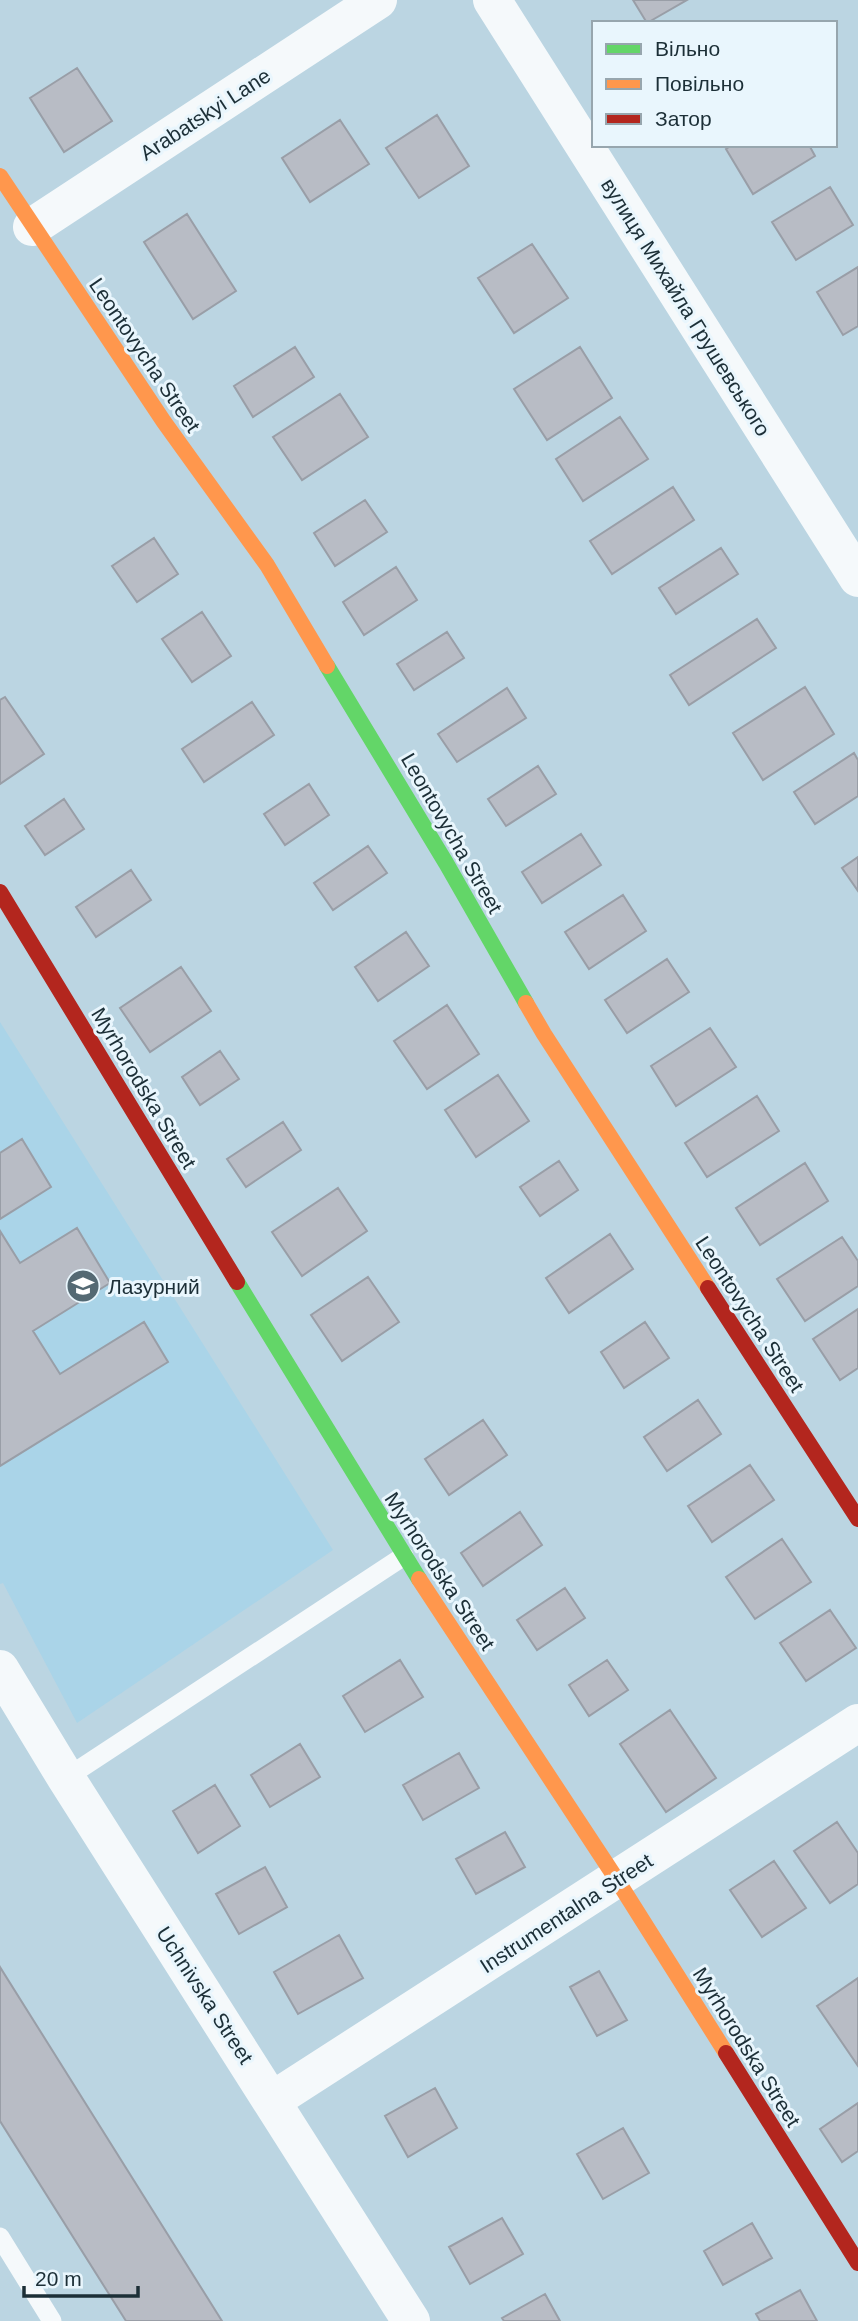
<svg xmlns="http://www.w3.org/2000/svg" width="858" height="2321" viewBox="0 0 858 2321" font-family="Arial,sans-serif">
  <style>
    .built { fill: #aad4e8 }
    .building { fill: #b8bcc5; stroke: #999ea7; stroke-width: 2 }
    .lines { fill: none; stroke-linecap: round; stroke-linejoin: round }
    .lane { stroke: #f5f9fb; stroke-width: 19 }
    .street { stroke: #f5f9fb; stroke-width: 38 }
    .fast { stroke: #63d668; stroke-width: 16 }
    .slow { stroke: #ff974d; stroke-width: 16 }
    .jam { stroke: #b3261e; stroke-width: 16 }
    .labels { text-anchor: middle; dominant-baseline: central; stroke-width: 6; stroke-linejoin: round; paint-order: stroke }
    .street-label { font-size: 21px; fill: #1c2f37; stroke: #e9f6fd }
    .poi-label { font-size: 21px; fill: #1c2f37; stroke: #e9f6fd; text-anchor: start }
  </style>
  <rect width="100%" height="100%" fill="#bbd5e2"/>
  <path class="built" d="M 0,1022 L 333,1550 L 77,1723 L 3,1583 L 0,1584 Z"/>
  <path class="building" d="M 633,0 L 687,0 L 647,23 Z
    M 77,68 L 112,121 L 64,152 L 30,98 Z
    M 437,115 L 469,166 L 419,198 L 386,148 Z
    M 340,120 L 369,164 L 310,202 L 282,158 Z
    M 732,145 L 809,145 L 815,156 L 753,194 L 726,149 Z
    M 830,187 L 853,225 L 796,260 L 772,222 Z
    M 187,214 L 236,291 L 193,319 L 144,242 Z
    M 532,244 L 568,298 L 514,333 L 478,278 Z
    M 858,267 L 858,326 L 843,335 L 817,292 Z
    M 295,347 L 314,377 L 253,417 L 234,386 Z
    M 580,347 L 612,398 L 547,440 L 514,389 Z
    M 340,394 L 368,437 L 302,480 L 273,437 Z
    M 620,417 L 648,459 L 583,501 L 556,459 Z
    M 673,487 L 694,520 L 612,574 L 590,541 Z
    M 365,500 L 387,532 L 335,566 L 314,533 Z
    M 154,538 L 178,574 L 137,602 L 112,566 Z
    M 721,548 L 738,574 L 676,614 L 659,588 Z
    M 396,567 L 417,600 L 364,635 L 343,602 Z
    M 202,612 L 231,656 L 192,682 L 162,639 Z
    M 757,619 L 776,648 L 689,705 L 670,675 Z
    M 447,632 L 464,658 L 414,690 L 397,664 Z
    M 805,687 L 834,734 L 763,780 L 733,733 Z
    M 507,688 L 526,718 L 457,762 L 438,734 Z
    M 5,697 L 44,754 L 0,784 L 0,700 Z
    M 252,702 L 274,735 L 204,782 L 182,749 Z
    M 854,753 L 858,760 L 858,796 L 815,824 L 794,792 Z
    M 538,766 L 556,794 L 506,826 L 488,799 Z
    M 309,784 L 329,815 L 285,845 L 264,814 Z
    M 64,799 L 84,829 L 45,855 L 25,826 Z
    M 581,834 L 601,865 L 542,903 L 522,872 Z
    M 368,846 L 387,873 L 333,910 L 314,883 Z
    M 858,857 L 858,891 L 842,868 Z
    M 131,870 L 151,900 L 96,937 L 76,907 Z
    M 623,895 L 646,931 L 589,969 L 565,932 Z
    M 406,932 L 429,966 L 378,1001 L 355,967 Z
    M 667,959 L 689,992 L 627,1033 L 605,1000 Z
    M 181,967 L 211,1011 L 150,1052 L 120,1008 Z
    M 447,1005 L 479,1054 L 427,1089 L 394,1041 Z
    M 710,1028 L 736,1067 L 676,1106 L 651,1066 Z
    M 220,1051 L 239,1079 L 200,1105 L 182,1077 Z
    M 498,1075 L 529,1121 L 476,1157 L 445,1110 Z
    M 757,1096 L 779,1131 L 707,1177 L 685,1143 Z
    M 283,1122 L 301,1150 L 246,1187 L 227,1159 Z
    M 22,1139 L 51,1187 L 0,1219 L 0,1153 Z
    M 559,1161 L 578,1190 L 540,1216 L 520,1187 Z
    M 805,1163 L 828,1201 L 760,1245 L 736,1208 Z
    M 338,1188 L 367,1231 L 302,1276 L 272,1232 Z
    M 77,1228 L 110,1283 L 33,1331 L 60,1374 L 144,1322 L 168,1362 L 0,1466 L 0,1231 L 20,1263 Z
    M 610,1234 L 633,1269 L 569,1313 L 546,1278 Z
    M 842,1237 L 858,1261 L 858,1286 L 805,1321 L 777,1279 Z
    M 368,1277 L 399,1322 L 342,1361 L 311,1315 Z
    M 858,1309 L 858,1368 L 840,1380 L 813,1339 Z
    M 645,1322 L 669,1358 L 624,1388 L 601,1352 Z
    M 698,1400 L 721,1434 L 667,1471 L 644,1437 Z
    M 483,1420 L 507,1455 L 449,1495 L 425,1459 Z
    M 750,1465 L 774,1500 L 712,1542 L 688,1506 Z
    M 520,1512 L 542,1545 L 483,1586 L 461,1553 Z
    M 782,1539 L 811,1582 L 755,1619 L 726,1577 Z
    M 565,1588 L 585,1618 L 537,1650 L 517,1620 Z
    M 830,1610 L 856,1648 L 806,1681 L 780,1643 Z
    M 400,1660 L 423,1697 L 365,1732 L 343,1696 Z
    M 607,1660 L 628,1690 L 589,1716 L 569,1685 Z
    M 670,1710 L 716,1778 L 666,1812 L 620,1744 Z
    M 300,1744 L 320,1777 L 270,1807 L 251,1775 Z
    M 459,1753 L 479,1788 L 423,1820 L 403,1785 Z
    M 215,1785 L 240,1826 L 198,1853 L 173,1811 Z
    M 837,1822 L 858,1853 L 858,1884 L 830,1903 L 794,1851 Z
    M 505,1832 L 525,1867 L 476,1894 L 456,1859 Z
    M 774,1861 L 806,1908 L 762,1937 L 730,1890 Z
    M 265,1867 L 287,1907 L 239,1934 L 216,1894 Z
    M 339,1935 L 363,1978 L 298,2014 L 274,1972 Z
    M 0,1967 L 222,2321 L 126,2321 L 0,2121 Z
    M 599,1971 L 627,2020 L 597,2036 L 570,1987 Z
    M 858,1978 L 858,2066 L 817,2006 Z
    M 435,2088 L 457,2128 L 408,2157 L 385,2116 Z
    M 858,2103 L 858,2151 L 842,2162 L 820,2129 Z
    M 623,2128 L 649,2173 L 603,2199 L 577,2154 Z
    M 502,2218 L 523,2254 L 470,2284 L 449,2247 Z
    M 752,2223 L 772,2258 L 723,2285 L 704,2251 Z
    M 800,2290 L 817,2321 L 760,2321 L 756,2314 Z
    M 545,2294 L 560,2321 L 504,2321 L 502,2318 Z"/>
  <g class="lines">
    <path class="lane" d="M 66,1778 L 404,1556
      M 0,2237 L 52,2321"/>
    <path class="street" d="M 492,0 L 858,578
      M 32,227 L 378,0
      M 0,1669 L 66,1778 L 411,2321
      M 273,2100 L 858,1723"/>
    <path class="fast" d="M 327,666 L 446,863 L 526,1003
      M 237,1282 L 419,1579"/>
    <path class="slow" d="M 0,176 L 164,422 L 267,565 L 327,666
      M 526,1003 L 544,1034 L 708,1288
      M 419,1579 L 617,1880 L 726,2053"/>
    <path class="jam" d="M 0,892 L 237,1282
      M 708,1288 L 858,1519
      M 726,2053 L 858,2263"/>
  </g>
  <defs>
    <symbol id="school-disc" viewBox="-11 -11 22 22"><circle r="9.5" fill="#546973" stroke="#e9f6fd"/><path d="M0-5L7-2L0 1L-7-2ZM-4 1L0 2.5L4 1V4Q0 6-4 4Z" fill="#fff"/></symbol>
  </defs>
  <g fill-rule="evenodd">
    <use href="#school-disc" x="64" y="1267" width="38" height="38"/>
  </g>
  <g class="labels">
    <g class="street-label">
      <text transform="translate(205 114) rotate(-33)">Arabatskyi Lane</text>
      <text transform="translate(686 307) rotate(58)">вулиця Михайла Грушевського</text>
      <text transform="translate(145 355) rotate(56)">Leontovycha Street</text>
      <text transform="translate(452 833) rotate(60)">Leontovycha Street</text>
      <text transform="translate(144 1088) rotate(59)">Myrhorodska Street</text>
      <text transform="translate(750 1314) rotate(57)">Leontovycha Street</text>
      <text transform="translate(440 1571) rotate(57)">Myrhorodska Street</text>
      <text transform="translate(566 1913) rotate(-33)">Instrumentalna Street</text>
      <text transform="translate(205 1995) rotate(57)">Uchnivska Street</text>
      <text transform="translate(747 2047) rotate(58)">Myrhorodska Street</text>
    </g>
    <g class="poi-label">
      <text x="108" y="1286">Лазурний</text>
    </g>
  </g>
  <rect x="592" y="21" width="245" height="126" fill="#e9f6fd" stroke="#97a6ae" stroke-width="2"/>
  <rect x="606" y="44" width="35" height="10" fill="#63d668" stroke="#97a6ae" stroke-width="2"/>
  <text x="655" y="56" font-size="21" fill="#1c2f37">Вільно</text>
  <rect x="606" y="79" width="35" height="10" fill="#ff974d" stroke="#97a6ae" stroke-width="2"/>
  <text x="655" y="91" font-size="21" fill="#1c2f37">Повільно</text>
  <rect x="606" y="114" width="35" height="10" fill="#b3261e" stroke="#97a6ae" stroke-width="2"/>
  <text x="655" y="126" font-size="21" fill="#1c2f37">Затор</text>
  <path d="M24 2286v10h114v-10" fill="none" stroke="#1c2f37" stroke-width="3.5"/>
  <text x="35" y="2286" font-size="21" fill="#1c2f37" stroke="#e9f6fd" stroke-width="5" paint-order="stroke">20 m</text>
</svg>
